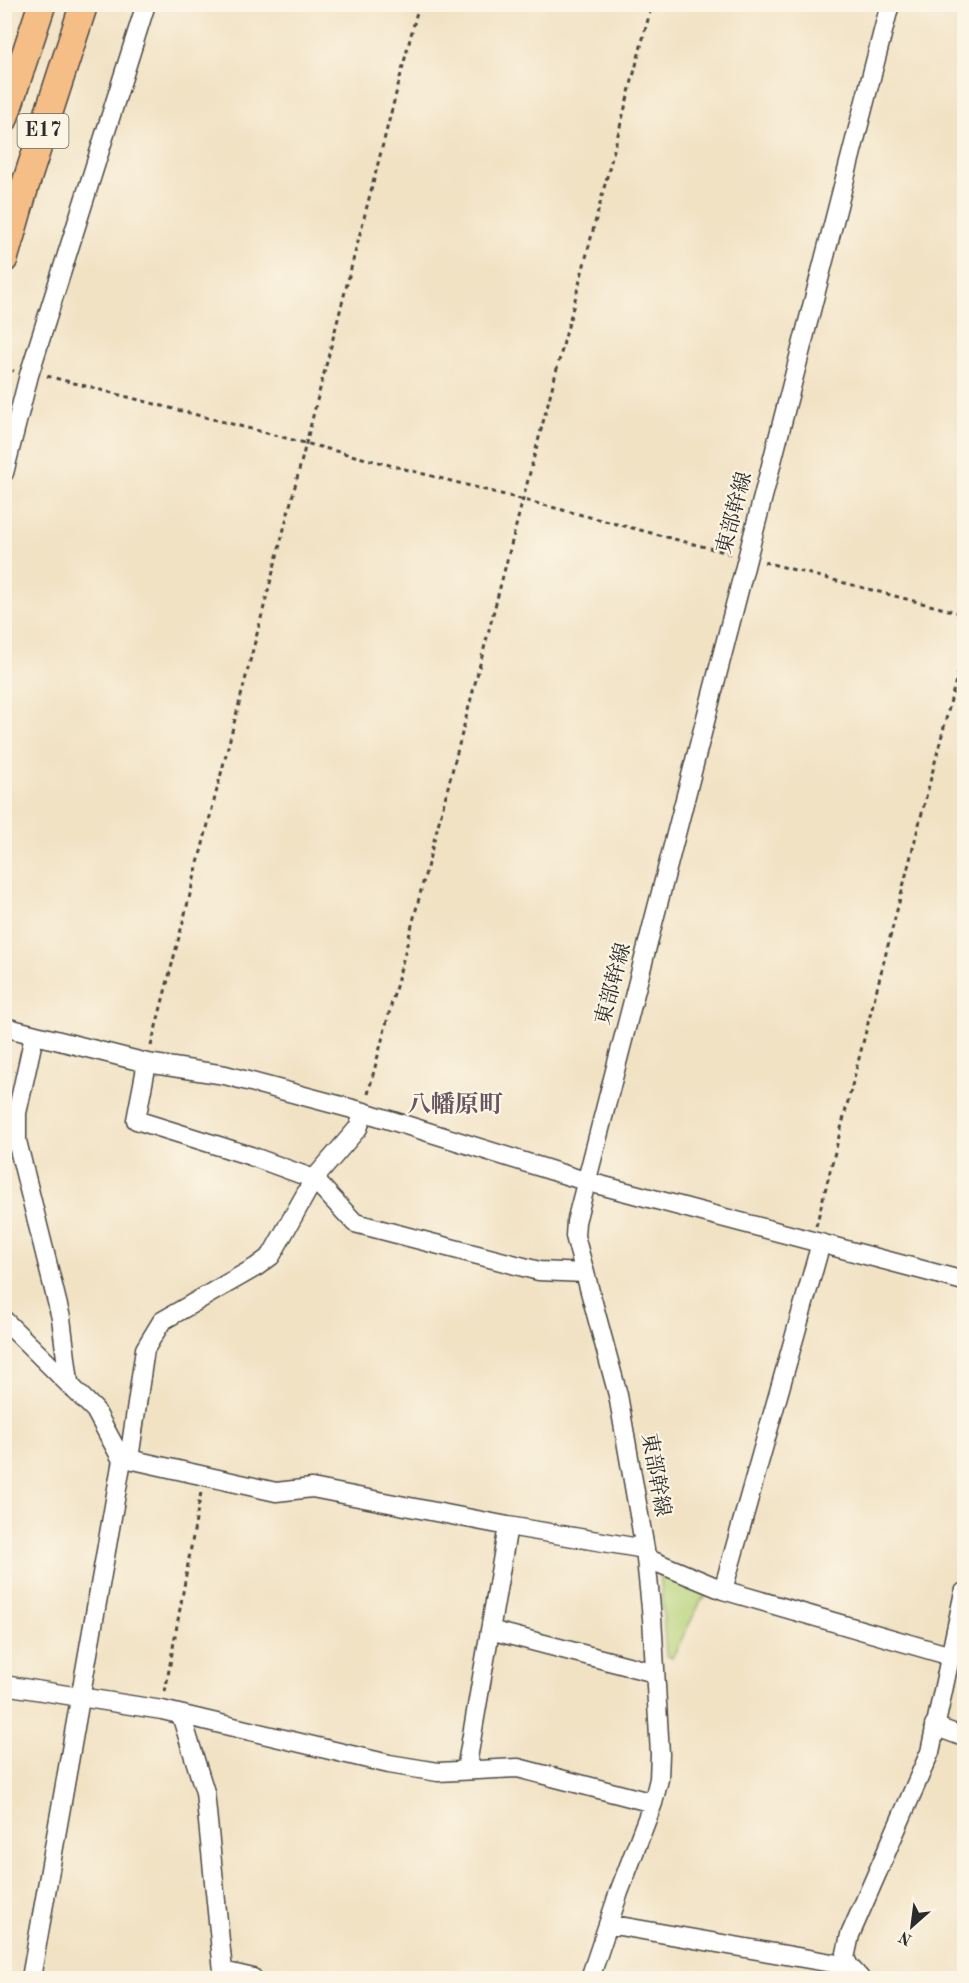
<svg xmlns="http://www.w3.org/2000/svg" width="969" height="1983" viewBox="0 0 969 1983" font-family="'Old Standard TT','Noto Serif JP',serif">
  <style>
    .green { fill: #b4d278; stroke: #707e52; stroke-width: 1.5 }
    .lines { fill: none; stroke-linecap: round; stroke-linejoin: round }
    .minor-casing { stroke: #494642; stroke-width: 21 }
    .highway-casing { stroke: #494642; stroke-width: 30 }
    .path { stroke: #494642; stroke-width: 3; stroke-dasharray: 4.5 4.5; stroke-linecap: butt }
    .minor { stroke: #fff; stroke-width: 18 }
    .highway { stroke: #f6be87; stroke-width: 27 }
    .labels { text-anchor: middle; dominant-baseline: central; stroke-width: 4.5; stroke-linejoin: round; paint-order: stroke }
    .shield { fill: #fcf5e5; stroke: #6a6863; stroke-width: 1.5 }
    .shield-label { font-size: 20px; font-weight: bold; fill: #2b2b2b }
    .street-label { font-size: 21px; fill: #2b2b2b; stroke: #fcf5e5 }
    .quarter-label { font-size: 24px; font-weight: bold; fill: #685763; stroke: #fcf5e5 }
  </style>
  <rect width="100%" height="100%" fill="#fcf5e5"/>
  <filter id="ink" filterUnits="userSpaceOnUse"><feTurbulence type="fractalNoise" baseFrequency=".0167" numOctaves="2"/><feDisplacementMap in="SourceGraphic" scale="12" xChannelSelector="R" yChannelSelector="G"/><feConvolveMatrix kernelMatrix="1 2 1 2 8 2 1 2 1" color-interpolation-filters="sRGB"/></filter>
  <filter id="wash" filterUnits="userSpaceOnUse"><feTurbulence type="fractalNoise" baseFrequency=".008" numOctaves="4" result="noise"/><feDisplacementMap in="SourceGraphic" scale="24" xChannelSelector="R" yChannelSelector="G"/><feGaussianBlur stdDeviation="1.35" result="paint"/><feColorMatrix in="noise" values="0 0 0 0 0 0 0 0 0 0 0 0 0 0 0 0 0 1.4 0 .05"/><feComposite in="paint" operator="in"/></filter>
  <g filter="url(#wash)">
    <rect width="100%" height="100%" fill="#f1e2c4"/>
    <path class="green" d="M 660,1569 L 710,1591 L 701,1601 L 672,1658 L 666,1655 Z"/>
  </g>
  <g filter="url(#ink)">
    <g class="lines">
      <defs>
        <path id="minor" d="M 4,473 L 29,375 L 146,4
          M 4,1027 L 147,1063 L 225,1075 L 364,1112 L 585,1181 L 964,1281
          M 34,1036 L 17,1113 L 17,1141 L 61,1318 L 69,1382
          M 147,1063 L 136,1120 L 251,1156 L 314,1179 L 355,1223 L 539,1271 L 585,1273
          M 4,1320 L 95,1410 L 122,1460 L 31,1978
          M 129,1459 L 145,1349 L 162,1321 L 256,1267 L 271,1256 L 314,1179 L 358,1128 L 364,1112
          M 122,1460 L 129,1459 L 276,1492 L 312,1488 L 508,1526 L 645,1549
          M 646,1558 L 723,1590 L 951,1656
          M 723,1590 L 821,1243
          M 490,1630 L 655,1673
          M 4,1685 L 162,1710 L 389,1764 L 438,1772 L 518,1768 L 653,1803
          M 181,1715 L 205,1792 L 223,1971 L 220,1978
          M 934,1726 L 964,1737
          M 466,1770 L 508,1526
          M 608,1924 L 849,1966 L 860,1978
          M 849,1966 L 845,1958 L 850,1935 L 930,1752 L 964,1592
          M 223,1971 L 253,1978
          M 590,1978 L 619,1892 L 653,1803 L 659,1779 L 660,1754 L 652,1618 L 645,1549 L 618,1395 L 575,1236 L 576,1222 L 890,4"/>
        <path id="highway" d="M 4,119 L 42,4
          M 4,259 L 25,186 L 84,4"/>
      </defs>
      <use href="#minor" class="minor-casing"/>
      <use href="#highway" class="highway-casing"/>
      <path class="path" d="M 4,368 L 14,371
        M 47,376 L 732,554
        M 764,562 L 964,614
        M 151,1046 L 419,4
        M 368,1094 L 652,4
        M 816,1226 L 964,649
        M 165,1692 L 201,1492"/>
      <use href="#minor" class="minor"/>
      <use href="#highway" class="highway"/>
    </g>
  </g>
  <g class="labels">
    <rect class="shield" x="17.5" y="114" width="51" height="34" rx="4.5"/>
    <g class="shield-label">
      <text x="43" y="131">E17</text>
    </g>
    <g class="street-label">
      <text transform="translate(735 513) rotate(-75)">東部幹線</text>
      <text transform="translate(614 984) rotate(-75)">東部幹線</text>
      <text transform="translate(655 1475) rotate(80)">東部幹線</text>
    </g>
    <g class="quarter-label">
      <text x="455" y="1106">八幡原町</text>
    </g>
  </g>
  <rect width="969" height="1983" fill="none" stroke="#fcf5e5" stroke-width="24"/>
  <g transform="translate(912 1926) rotate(208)" stroke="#fcf5e5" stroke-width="4.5" paint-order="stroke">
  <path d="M0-4.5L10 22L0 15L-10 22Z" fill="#2b2b2b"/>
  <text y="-9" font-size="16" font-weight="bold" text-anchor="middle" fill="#2b2b2b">N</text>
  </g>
</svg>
